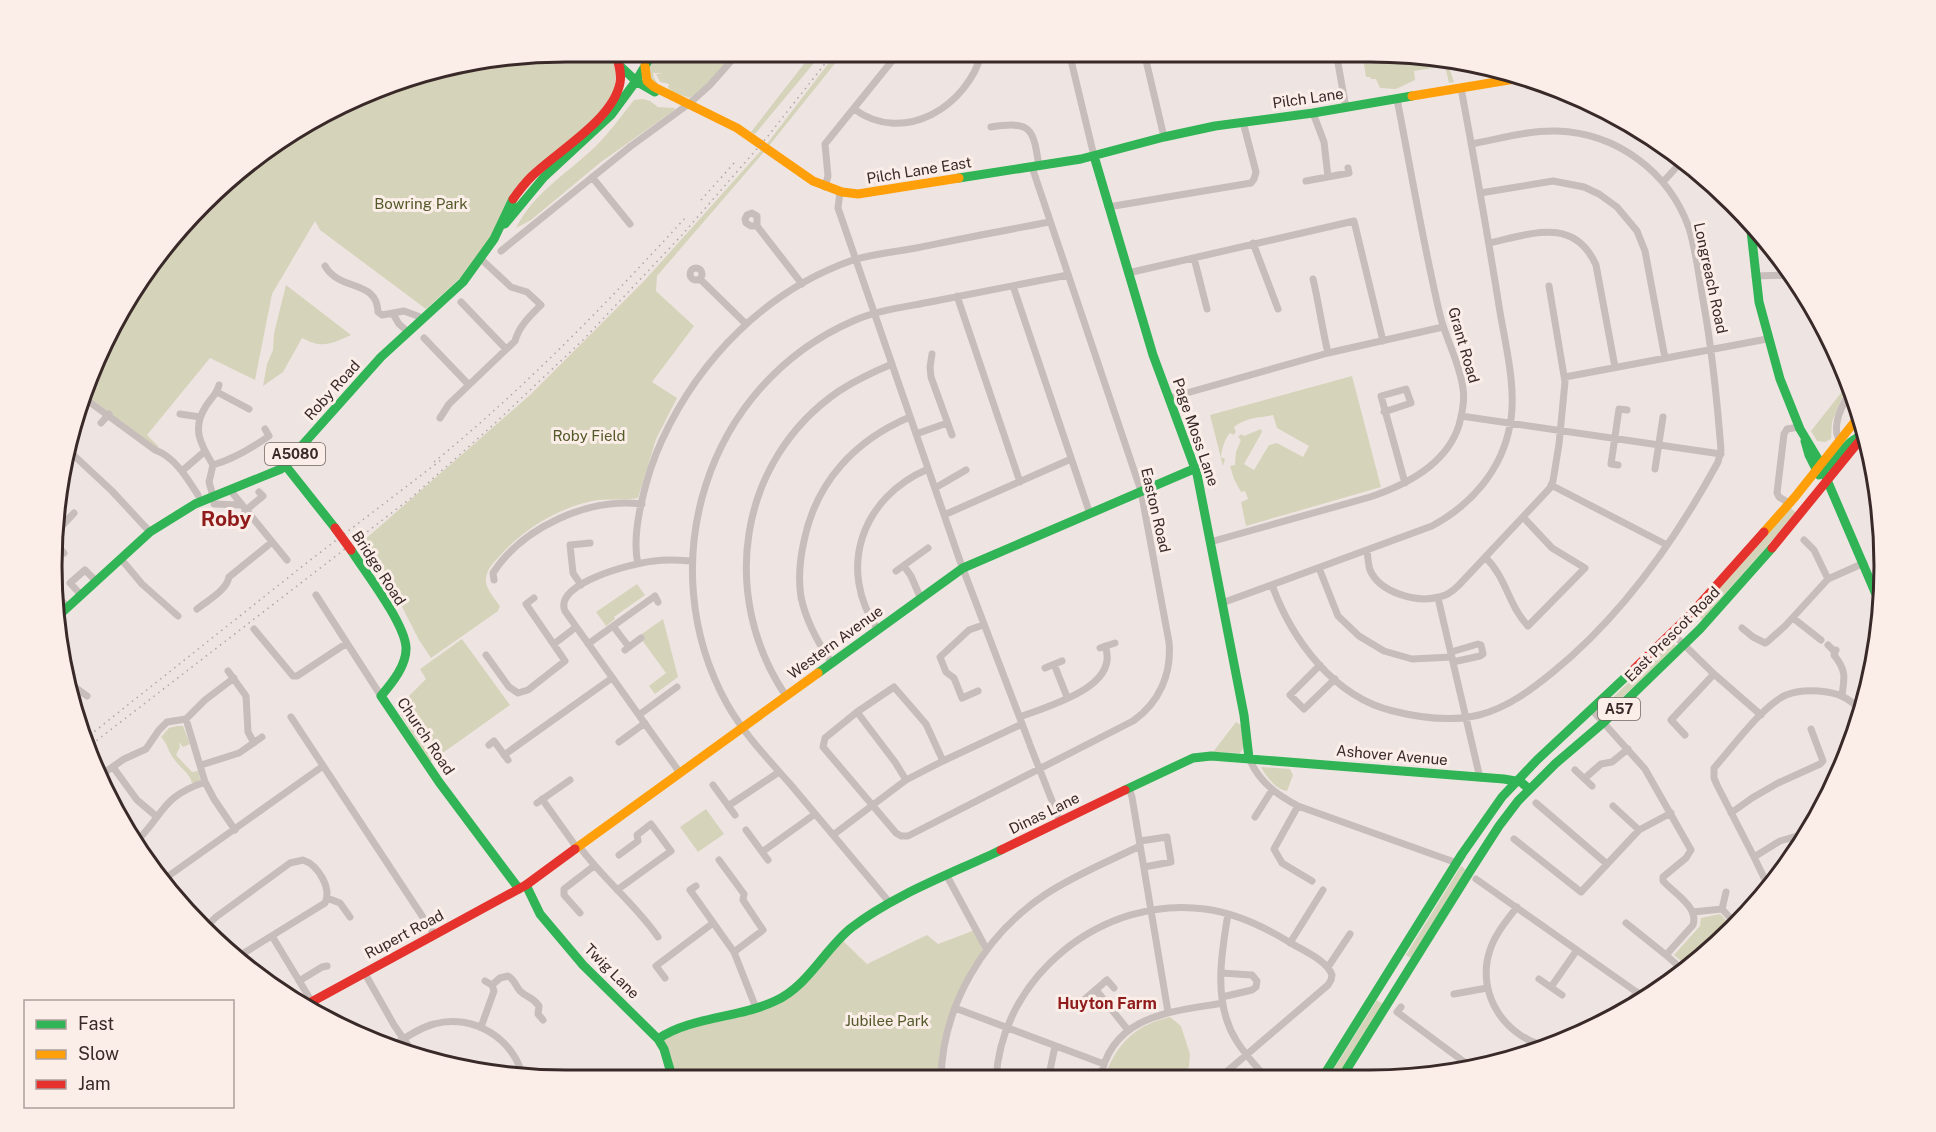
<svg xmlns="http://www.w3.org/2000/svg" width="1936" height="1132" viewBox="0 0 1936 1132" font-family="'Public Sans',sans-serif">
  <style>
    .green { fill: #d5d3ba }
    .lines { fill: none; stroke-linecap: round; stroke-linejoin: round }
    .street { stroke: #c7bdba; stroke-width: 7 }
    .fast { stroke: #30b455; stroke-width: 9 }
    .slow { stroke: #ff9f0a; stroke-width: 9 }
    .jam { stroke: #e5322d; stroke-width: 9 }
    .rail { stroke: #afa6a5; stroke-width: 1.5; stroke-dasharray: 1.5 4.5; stroke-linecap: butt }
    .jam-bridge { stroke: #e5322d; stroke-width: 9 }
    .labels { text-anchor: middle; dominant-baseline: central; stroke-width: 6; stroke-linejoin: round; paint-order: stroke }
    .shield { fill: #fbeee8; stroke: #736462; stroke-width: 1.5 }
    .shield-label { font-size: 14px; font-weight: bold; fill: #392928 }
    .street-label { font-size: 15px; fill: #392928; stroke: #fbeee8 }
    .park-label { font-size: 15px; fill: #535929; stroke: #fbeee8 }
    .neighbourhood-label { font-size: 16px; font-weight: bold; fill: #8f1b1a; stroke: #fbeee8 }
    .district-label { font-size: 21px; font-weight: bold; fill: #8f1b1a; stroke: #fbeee8 }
    .rim { fill: none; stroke: #392928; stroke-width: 3 }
  </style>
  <rect width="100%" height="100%" fill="#eee5e2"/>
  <path class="green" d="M 566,51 L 615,51 L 617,55 L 614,99 L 532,177 L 481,259 L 426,309 L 320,230 L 315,221 L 272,294 L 255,380 L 210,358 L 147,435 L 159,447 L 157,448 L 86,395 L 138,280 L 253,157 L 401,78 Z
    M 660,51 L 735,51 L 706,86 L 690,98 L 675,93 L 668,88 L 669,84 L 660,82 L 656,74 L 663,73 L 653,73 L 654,78 L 659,85 L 650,83 L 648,70 Z
    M 814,51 L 824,51 L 755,134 L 751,132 Z
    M 838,51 L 845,51 L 768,147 L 764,149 L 763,153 L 657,276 L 656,291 L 694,326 L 652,382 L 677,398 L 656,439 L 638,498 C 623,501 608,498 592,501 C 556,509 522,530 498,558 C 492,564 485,572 486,582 C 487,590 495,599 500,606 L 498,611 L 431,658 L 419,640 L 394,591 L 362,542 L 530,395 L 645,280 L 766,145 Z
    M 1362,52 L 1404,52 L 1447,61 L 1454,82 L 1449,83 L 1445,66 L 1414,71 L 1415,80 L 1396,89 L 1380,88 L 1376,79 L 1371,79 L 1370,77 L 1366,77 Z
    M 643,99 L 650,101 L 658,107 L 675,108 L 673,111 L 601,162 L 531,220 L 516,228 C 534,192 568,173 596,146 C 610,132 622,115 634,100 Z
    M 286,285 L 351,335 C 331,344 322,349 302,338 L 283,372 L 263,386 L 267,364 L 273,350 L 274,333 Z
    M 1352,376 L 1381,487 L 1246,526 L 1241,502 L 1248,499 L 1245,491 L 1241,492 L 1234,479 L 1230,466 L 1235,465 L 1236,452 L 1241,440 L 1238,437 L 1241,434 L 1244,436 L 1261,429 L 1262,432 L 1244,464 L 1254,470 L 1269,445 L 1277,443 L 1303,457 L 1309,446 L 1277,428 L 1273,415 C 1258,418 1247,417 1234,427 L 1236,432 L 1233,435 L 1230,433 C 1224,440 1222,449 1221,457 L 1225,459 L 1223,466 L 1210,415 Z
    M 1848,384 L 1832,422 L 1831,439 L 1825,442 L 1817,441 L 1811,431 Z
    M 1790,507 L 1796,513 L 1702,620 L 1696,615 Z
    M 637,584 L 645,595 L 614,617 L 615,619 L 606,626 L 596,612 Z
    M 663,619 L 678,677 L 655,694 L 649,686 L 666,673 L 639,636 Z
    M 462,639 L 510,705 L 430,762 L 401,715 L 409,696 L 426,679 L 420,669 Z
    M 1669,644 L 1677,645 L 1605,714 L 1606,704 Z
    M 1236,722 L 1242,726 C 1243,736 1247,745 1240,753 L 1213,752 Z
    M 177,726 L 183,726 L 190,744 L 183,747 L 179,742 L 180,747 L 176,755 L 192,772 L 198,771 L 200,779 L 198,782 L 192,783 C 189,772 180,768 174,759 C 168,752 168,744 161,737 L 169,728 Z
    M 1261,767 L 1290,769 L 1293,775 L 1287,791 C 1276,790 1266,776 1261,767 Z
    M 706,809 L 724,834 L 698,852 L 680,827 Z
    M 1461,866 L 1466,870 L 1411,958 L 1406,955 Z
    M 1720,914 L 1733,927 L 1740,923 L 1734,930 L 1687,966 L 1674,955 L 1700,926 L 1701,918 Z
    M 975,930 L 984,954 L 954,1007 L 941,1080 L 672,1080 L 658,1039 L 777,1000 L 840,938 L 867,964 L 927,935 L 938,944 Z
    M 1377,1000 L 1383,1004 L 1336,1080 L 1327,1080 Z
    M 1170,1017 L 1181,1026 L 1190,1054 L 1189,1067 L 1173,1080 L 1116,1080 L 1108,1068 C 1122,1038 1138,1025 1170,1017 Z"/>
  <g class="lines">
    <path class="street" d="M 1069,52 L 1094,156
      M 1144,52 L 1164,137
      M 1336,52 L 1346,108
      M 1146,58 L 1167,52
      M 854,109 C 904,146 968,106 982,52
      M 1313,113 L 1324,142 L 1328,177
      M 991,127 C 1032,121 1033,128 1039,166
      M 592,177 L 630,224
      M 1306,181 L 1349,173 L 1348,168
      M 1663,182 L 1683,160
      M 825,187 L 828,176 L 825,144 L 900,51
      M 840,192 L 838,208 L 960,561 L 1029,742
      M 1480,193 L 1553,181 L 1584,187 L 1599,194 L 1617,207 L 1637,231 L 1645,251 L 1665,358
      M 1108,207 L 1251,183 L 1254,179 L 1256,172 L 1243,122
      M 757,226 L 751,226 L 746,223 L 745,219 L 747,215 L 752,213 L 757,216 L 757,226 L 802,284
      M 1253,243 L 1278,309
      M 1489,243 C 1531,234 1574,216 1596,265 L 1615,367
      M 501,251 L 631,146 L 690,103 L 710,85 L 740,51
      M 1194,258 L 1207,309
      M 325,266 C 340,292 377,279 378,312 L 382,315 L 404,311 L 423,318
      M690 274a6 6 0 1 1 12 0a6 6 0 1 1-12 0Z
      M 1128,273 L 1354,221 L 1383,341
      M 1755,276 L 1794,275
      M 700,279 L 746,324
      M 1313,279 C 1319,304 1322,328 1328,353
      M 1013,286 L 1090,514
      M 957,296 L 1020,482
      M 461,302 L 506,349
      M 393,314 L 399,324 L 408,332
      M 424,338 L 469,385
      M 932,354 L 930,367 L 931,377 L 952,435
      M 1565,377 L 1767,339
      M 217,392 L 249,409
      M 84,398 L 155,450 C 175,457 187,478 198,495
      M 1169,398 L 1328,353 L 1443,327
      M 1384,412 L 1411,403 L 1406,389 L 1381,396 L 1405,483
      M 180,414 L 200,417
      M 1461,416 L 1721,454
      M 440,418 L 449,404 L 515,341 C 519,326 530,316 541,305 L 527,292 L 511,287 L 481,259
      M 101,423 L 109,414
      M 916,434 L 947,423
      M 1840,441 C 1830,426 1843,403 1852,389
      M 67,449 L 112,491 L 150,532
      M 213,465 C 234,459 252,448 269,436 L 265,429
      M 1618,465 L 1611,464 L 1619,409 L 1627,410
      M 1655,469 L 1663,417
      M 182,471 L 204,452
      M 1551,485 L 1667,545
      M 935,488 L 966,470
      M 230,490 L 287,560
      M 213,496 L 209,482 L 213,465 C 201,445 191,429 206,406 C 211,398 217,394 219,385
      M 1789,503 L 1779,497 L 1777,493 L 1784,434 L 1787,429 L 1799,427
      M 214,504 L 240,505
      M 245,511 L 263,496 L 259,492
      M 944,515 L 1071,459
      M 59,529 L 74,513
      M 1804,540 L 1814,550 L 1828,579
      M 1210,542 L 1370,497 C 1406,485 1447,464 1459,425 C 1462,414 1465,400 1463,389 C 1460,363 1446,340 1440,315 C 1423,243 1411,171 1397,99
      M 57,545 L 64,553
      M 1367,551 C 1368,557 1368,564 1370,570 C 1380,593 1417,603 1439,597 C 1447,596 1454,590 1459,585 L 1550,488 L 1553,481 L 1559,444 L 1565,382 L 1549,286
      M 1485,557 C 1507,578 1508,605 1528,626 L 1585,568 L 1552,548 L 1523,517
      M 121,559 L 142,584 L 178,616
      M 638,564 C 630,531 648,470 662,440 C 700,358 767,290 853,260 C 873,254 895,252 916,248 C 961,239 1005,230 1050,222
      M 904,566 L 911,576 L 921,599
      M 1319,568 L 1338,616 L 1359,636 L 1384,651 L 1412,659 L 1452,657
      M 896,571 L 928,548
      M 494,580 L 493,573 C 522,528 588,497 642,504
      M 581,585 L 573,573 L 570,545 L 590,543
      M 1272,585 C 1292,640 1334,697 1393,711 C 1421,718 1451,722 1479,715 C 1507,708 1531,690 1553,672 C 1623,615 1675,541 1718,462 L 1721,450 C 1717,399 1712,349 1703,300 C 1699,276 1696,251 1689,228 C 1669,172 1617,133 1557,131 C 1529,130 1499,139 1471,144
      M 53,593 L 68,607
      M 81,595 L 70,583 L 85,570 L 96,581
      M 316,595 L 381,696
      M 1438,598 L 1480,778
      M 1222,603 L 1432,526 C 1471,505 1502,470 1510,425 C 1517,391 1506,347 1500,312 C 1488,237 1475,163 1461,88
      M 197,609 C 207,601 227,590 229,577 L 272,542
      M 1793,618 L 1821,640
      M 613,626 L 629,647
      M 1742,628 L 1753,637 L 1765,643 L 1767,642 L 1785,626 L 1828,579 L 1864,563
      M 254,629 L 293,676 L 297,676 L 347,643
      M 878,630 C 836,569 862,497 928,469
      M 1672,633 L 1714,674 L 1761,715
      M 554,644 L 576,627
      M 588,644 L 655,596 L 658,602
      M 1828,645 L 1835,652
      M 1100,648 L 1115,643
      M 625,650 L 641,638
      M 1836,650 L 1834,655 C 1846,670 1845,676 1842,695
      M 1451,652 L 1478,644 L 1481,645 L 1483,654 L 1480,656 L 1453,662
      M 486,655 L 509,687 L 518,693 L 528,690 L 565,661 L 526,604 L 534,598
      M 832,663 C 818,643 806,621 801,597 C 798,578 800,559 804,541 C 816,482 855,440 910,417
      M 1054,664 L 1067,697
      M 1320,665 L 1290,695 L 1304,709 L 1335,679
      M 1045,668 L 1062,661
      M 228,671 L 246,696 L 248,732 L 254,743
      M 72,685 L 87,696
      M 978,691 L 962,698 L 954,678 L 946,672 L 940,657 L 969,630 L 983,625
      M 786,696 C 719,597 737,461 839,391 C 856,380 873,372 892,364
      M 1592,710 L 1645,769 L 1691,850 L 1686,858 L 1663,877 L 1663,881 C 1674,893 1699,907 1693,925 L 1666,955 L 1683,970
      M 857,712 L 895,762 L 906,780
      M 639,715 L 677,687
      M 291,717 L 434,934
      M 1020,717 C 1048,706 1121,687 1105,646
      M 186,719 L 205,782 L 214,799 L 235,830
      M 1685,735 L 1671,720 L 1714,674
      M 619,742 L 645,723
      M 489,745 L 494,741 L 508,760
      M 1030,745 L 1060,821
      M 504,755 L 612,678
      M 1249,758 C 1259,782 1276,794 1298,806 L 1457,863
      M 943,761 L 926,724 L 894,687 L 857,712 L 825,738 L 823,747 L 896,833 L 901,836 L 908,836 L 1133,721 C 1159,703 1172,674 1169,642 L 1141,491 L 1032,167
      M 201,765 L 239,753 L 262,737
      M 113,767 L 137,800 L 156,816
      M 1575,770 L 1592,786
      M 680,773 L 565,611 C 553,583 634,563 654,561 C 667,559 679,560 692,561
      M 98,777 L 124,759 L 146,749 L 159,730 L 167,722 L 186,719 L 205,700 L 234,678
      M 1585,778 L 1601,764 L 1612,762 L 1628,749
      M 713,785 L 735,815
      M 1129,788 L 1132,797 L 1168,1012
      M 542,799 L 577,848
      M 537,803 L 570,780
      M 1536,803 L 1607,864
      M 728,806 L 779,772
      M 1298,806 L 1274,849 L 1282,863 L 1312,881
      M 1613,806 L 1639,830
      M 1731,813 L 1752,798 L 1778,783 L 1820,764 L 1823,761 L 1811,729
      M 1255,817 L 1272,790
      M 1812,827 L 1797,836 L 1780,841 L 1754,857 L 1717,785 L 1714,778 L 1714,768 C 1732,748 1763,705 1786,695 C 1799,690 1813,690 1827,692 C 1841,694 1853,700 1861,713
      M 746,830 L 768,860
      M 833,835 L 906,780 L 943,761 L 1022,724
      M 1797,836 L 1801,846
      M 1514,839 L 1581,892 L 1639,830 L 1671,813
      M 1140,841 L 1167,837 L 1171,862 L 1144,867
      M 136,842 C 165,813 161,797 205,782
      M 579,846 C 603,879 635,904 658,937
      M 762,852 L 815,814
      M 1754,857 L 1769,888
      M 719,860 L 744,894 L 743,900 L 763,930 L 734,952
      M 947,876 L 987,950
      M 1476,879 L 1645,998
      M 160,882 L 323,766
      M 696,886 L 690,890 L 734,952 L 756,1008
      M 617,890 L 671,851 L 651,824 L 637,835 L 638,841 L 619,855
      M 327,898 L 340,903 L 350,917
      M 890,903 C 857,864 824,824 791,785 C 768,759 744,734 727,704 C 650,565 706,385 853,321 C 878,310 905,307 930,302 C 976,293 1022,284 1068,275
      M 1517,907 C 1507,920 1495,934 1490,950 C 1475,994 1506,1040 1551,1047
      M 1722,909 L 1726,892
      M 1693,912 L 1722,909 L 1734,922
      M 580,913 L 564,895 L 564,889 L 594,866
      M 1228,914 C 1221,955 1213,1003 1236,1040 C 1245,1055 1257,1067 1268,1080
      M 1626,923 L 1666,955
      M 209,928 L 210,923 L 216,917 L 290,863 L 303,860 C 318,865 332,888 325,903 L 239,956
      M 272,936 L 312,1002
      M 1290,943 L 1323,890
      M 1328,967 L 1350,934
      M 364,972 L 394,1025 L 416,1057
      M 1221,973 L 1252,975 L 1257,981 L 1256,987 L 1252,990 L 1222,997
      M 665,978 L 656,966 L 713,923
      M 1539,979 L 1562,995
      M 299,981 L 322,967 L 327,966
      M 492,985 L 500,978 L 508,976 C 515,980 515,985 520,991 C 527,998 532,996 539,1006 L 538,1014 L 543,1020
      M 1551,987 L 1577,950
      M 1096,990 L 1128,1030
      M 1454,994 L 1487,988
      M 1091,1007 L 1085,999 L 1107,980 L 1114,988
      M 1401,1007 L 1397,1012 L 1471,1067
      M 955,1008 L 1104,1064
      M 1621,1015 L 1637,992
      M 481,1027 L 494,991 L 492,985 L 485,981
      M 389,1048 C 404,1039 418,1028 434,1024 C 473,1013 515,1039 523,1078
      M 1405,1079 L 1406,1079
      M 941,1080 C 942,1006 984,935 1046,894 C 1075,875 1109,861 1140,846
      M 996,1080 C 1001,976 1103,895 1205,909 C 1235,913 1263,926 1289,942 C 1302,950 1327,960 1332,975 L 1331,980 L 1328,985 L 1217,1080
      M 1048,1080 L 1055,1046
      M 1100,1080 C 1111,1015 1170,1012 1223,1003"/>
    <path class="fast" d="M 620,66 L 636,81 L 655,92
      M 1094,156 L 1153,355 L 1197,474 L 1244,715 L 1249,758
      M 959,178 L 1081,159 L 1164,137 L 1215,126 L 1313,113 L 1412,96
      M 1750,222 L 1759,302 L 1780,379 L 1800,429 L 1818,459 L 1881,606
      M 505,224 L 544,177 L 611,115 L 636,81 L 654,51
      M 1805,441 L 1809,455 L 1819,475
      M 285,465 L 335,528
      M 1818,472 C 1840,464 1842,441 1864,435
      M 351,550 C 365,572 404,622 406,647 C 407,665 392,683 381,696 L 439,782 L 519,889
      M 56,618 L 150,532 L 195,504 L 281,469 L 381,357 L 463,282 L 494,239 L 513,199
      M 818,673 L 963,568 L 1196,468
      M 1125,790 L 1193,758 L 1211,756 L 1504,779 L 1521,782 L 1529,789
      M 526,885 L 540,914 L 583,965 L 658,1039 L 664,1049 L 673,1080
      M 658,1039 C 689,1017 740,1018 775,1001 C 808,986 824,950 851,928 C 895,894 951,874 1001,850
      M 1321,1080 L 1462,854 L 1502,797 L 1537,760 L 1632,671
      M 1340,1080 L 1472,868 L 1499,826 L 1518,801 L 1555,764 L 1603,723 L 1700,629 L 1772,548"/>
    <path class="slow" d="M 645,66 L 647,81 L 654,87 L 737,128 L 813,181 L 842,192 L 858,194 L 959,178
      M 1412,96 L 1527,77
      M 1764,532 L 1795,497 L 1860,415
      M 575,849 L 818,673"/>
    <path class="jam" d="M 513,199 C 518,192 524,184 531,177 C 556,152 613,120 620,83 C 622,72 618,61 615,51
      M 1772,548 L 1865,434
      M 1632,671 L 1690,615 L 1764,532
      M 1001,850 L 1125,790
      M 304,1006 L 526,885 L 575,849"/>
    <path class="rail" d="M 701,200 L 735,162
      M 434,462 C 525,388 608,302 687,216
      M 85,739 L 309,561 L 441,460
      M 87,748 L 411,498 L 492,426 L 583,340 L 682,235 L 768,136 L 835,51"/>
    <path class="jam-bridge" d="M 335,528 L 351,550"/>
  </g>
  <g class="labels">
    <g class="shield">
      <rect x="265" y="443" width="60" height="22" rx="4.5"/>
      <rect x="1598" y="698" width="42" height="22" rx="4.5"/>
    </g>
    <g class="shield-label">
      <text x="295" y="454">A5080</text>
      <text x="1619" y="709">A57</text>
    </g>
    <g class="street-label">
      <text transform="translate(1308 98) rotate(-8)">Pilch Lane</text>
      <text transform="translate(919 170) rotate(-9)">Pilch Lane East</text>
      <text transform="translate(1711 278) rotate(78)">Longreach Road</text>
      <text transform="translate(1464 345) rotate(74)">Grant Road</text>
      <text transform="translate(332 390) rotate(-48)">Roby Road</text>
      <text transform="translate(1196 432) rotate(71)">Page Moss Lane</text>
      <text transform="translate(1156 510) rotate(77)">Easton Road</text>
      <text transform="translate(379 568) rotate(57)">Bridge Road</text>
      <text transform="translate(1672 634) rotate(-45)">East Prescot Road</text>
      <text transform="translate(835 642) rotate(-36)">Western Avenue</text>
      <text transform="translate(426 736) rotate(56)">Church Road</text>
      <text transform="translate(1392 755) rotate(5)">Ashover Avenue</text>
      <text transform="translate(1044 813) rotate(-26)">Dinas Lane</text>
      <text transform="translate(404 934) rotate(-28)">Rupert Road</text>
      <text transform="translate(612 971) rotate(45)">Twig Lane</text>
    </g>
    <g class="park-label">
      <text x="421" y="203">Bowring Park</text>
      <text x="589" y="435">Roby Field</text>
      <text x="887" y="1020">Jubilee Park</text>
    </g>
    <g class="neighbourhood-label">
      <text x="1107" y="1003">Huyton Farm</text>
    </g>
    <g class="district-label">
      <text x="226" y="518">Roby</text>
    </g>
  </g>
  <path d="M0 0H1936V1132H0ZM566 62H1370A504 504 0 0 1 1874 566V566A504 504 0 0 1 1370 1070H566A504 504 0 0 1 62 566V566A504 504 0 0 1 566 62Z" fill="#fbeee8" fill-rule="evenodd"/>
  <path class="rim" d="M566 62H1370A504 504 0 0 1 1874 566V566A504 504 0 0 1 1370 1070H566A504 504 0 0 1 62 566V566A504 504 0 0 1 566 62Z"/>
  <rect x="24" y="1000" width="210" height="108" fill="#fbeee8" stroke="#ad9f9b" stroke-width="1.5"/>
  <rect x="36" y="1020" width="30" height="9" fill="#30b455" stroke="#ad9f9b" stroke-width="1.5"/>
  <text x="78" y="1030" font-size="18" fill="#392928">Fast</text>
  <rect x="36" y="1050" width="30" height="9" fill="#ff9f0a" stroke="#ad9f9b" stroke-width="1.5"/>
  <text x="78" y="1060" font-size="18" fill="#392928">Slow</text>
  <rect x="36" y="1080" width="30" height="9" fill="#e5322d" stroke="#ad9f9b" stroke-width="1.5"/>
  <text x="78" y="1090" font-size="18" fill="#392928">Jam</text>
</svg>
